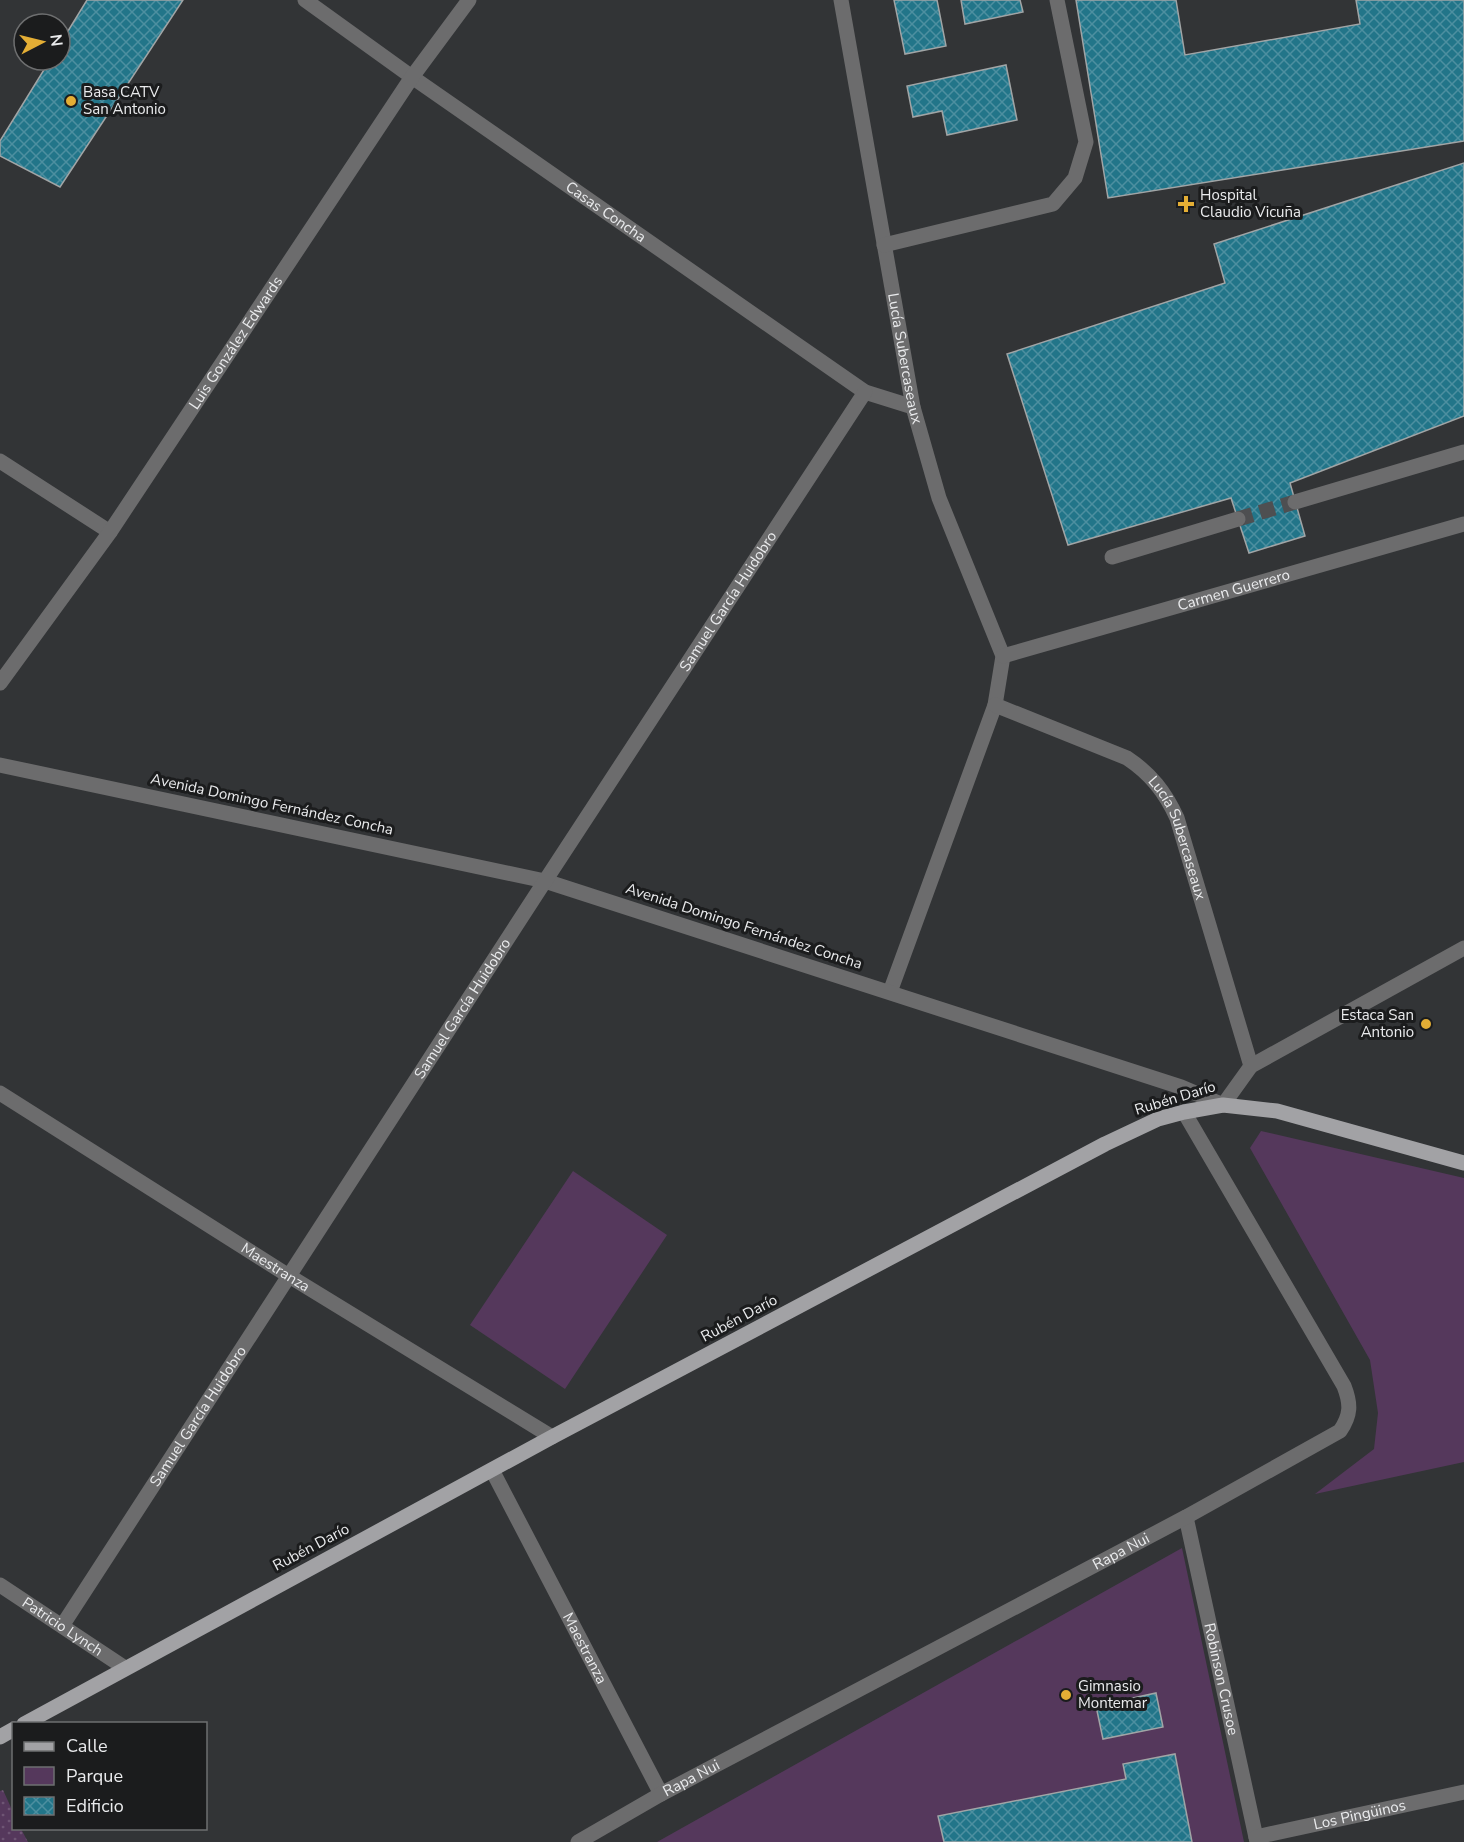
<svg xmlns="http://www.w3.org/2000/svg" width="1464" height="1842" viewBox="0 0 1464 1842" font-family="'Nunito Sans',sans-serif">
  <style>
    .grass { fill: url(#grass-dots) }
    .park { fill: #55385c }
    .building { fill: url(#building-cross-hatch); stroke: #a1a5a6; stroke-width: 1.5 }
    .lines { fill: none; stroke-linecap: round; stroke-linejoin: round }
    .minor-tunnel { stroke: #4e4f51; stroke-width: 15; stroke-dasharray: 15 8; stroke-linecap: butt }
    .minor { stroke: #6c6c6d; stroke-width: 15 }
    .major { stroke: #a2a2a5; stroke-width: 15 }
    .poi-dot { fill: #e4ae35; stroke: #1b1c1d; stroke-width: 2 }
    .labels { text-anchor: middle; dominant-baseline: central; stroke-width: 6; stroke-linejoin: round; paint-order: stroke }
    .poi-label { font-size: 15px; fill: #eaebed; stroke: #1b1c1d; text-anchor: start }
    .street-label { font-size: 15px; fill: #eaebed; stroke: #1b1c1d }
  </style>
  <defs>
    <pattern id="grass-dots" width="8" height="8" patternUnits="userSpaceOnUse" patternTransform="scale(1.5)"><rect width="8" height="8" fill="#55385c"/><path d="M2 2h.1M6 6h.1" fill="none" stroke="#6e5574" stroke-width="1.8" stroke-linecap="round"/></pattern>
    <pattern id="building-cross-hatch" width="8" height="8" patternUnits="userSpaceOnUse" patternTransform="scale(1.5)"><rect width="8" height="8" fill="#227589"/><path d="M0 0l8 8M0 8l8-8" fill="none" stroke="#4d8fa0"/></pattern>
  </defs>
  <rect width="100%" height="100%" fill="#323436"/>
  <path class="grass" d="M 3,1790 L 13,1812 L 14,1828 L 21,1829 L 28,1842 L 0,1842 L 0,1791 Z"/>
  <path class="park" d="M 1261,1131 L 1464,1178 L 1464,1462 L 1315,1494 L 1374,1449 L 1378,1413 L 1370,1360 L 1250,1148 Z
    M 573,1171 L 667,1235 L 565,1389 L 470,1325 Z
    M 1182,1548 L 1244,1842 L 657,1842 Z"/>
  <path class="building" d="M 87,0 L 183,0 L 60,187 L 0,156 L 0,141 L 50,60 L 60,60 L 60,44 Z
    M 894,0 L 937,0 L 946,46 L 905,54 Z
    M 961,0 L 1020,0 L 1023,12 L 965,24 Z
    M 1076,0 L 1176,0 L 1185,55 L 1360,24 L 1356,0 L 1464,0 L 1464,141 L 1108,198 Z
    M 1006,65 L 1017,120 L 947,135 L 942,111 L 913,117 L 907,86 Z
    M 1464,163 L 1464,416 L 1290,483 L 1305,536 L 1249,553 L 1231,498 L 1068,545 L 1007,354 L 1225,283 L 1214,244 Z
    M 1156,1693 L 1163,1727 L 1103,1739 L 1096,1706 Z
    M 1175,1754 L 1192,1842 L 944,1842 L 938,1816 L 1126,1779 L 1123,1764 Z"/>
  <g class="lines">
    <path class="minor-tunnel" d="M 1238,519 L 1295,502"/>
    <g class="minor">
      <path id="s1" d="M 305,0 L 412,77 L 865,392 L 913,407"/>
      <path id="s2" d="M 841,0 L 913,407 L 939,498 L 1003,656 L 995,705 L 890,992"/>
      <path d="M 884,245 L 1053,204 L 1075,178 L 1086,142 L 1057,0"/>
      <path d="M 0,461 L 110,532"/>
      <path d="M 1295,502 L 1464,452"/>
      <path d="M 1112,557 L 1238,519"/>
      <path id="s3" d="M 1003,656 L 1464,524"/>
      <path id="s4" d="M 0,683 L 110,532 L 412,77 L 469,0"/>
      <path id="s5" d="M 995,705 L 1127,758 C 1151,774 1165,792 1177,818 L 1251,1066"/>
      <path d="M 0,765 L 545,881 L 1181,1087 L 1223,1105 L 1251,1066 L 1464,948"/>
      <path id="s6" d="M 0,1093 L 289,1276 L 552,1437"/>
      <path id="s7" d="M 492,1470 L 661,1794"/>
      <path id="s8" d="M 1186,1517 L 1257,1842"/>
      <path id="s9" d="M 0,1585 L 125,1668"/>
      <path id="s10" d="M 62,1626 L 545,881 L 865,392"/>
      <path id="s11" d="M 1256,1837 L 1464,1792"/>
      <path id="s12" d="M 578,1842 L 661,1794 L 1186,1517 L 1340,1431 C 1351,1415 1351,1404 1344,1386 L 1184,1112"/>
    </g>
    <path class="major" d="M 24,1724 L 552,1437 L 1105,1144 L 1158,1119 L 1184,1112 L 1223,1105 L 1277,1111 L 1464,1163
      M 0,1737 L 14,1729"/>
  </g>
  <g class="poi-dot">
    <circle cx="71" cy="101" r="6"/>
    <path d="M1183 195h6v6h6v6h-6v6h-6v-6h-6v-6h6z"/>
    <circle cx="1426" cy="1024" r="6"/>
    <circle cx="1066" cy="1695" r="6"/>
  </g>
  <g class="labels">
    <g class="poi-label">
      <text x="83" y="92">Basa CATV<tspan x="83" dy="17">San Antonio</tspan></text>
      <text x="1200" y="195">Hospital<tspan x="1200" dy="17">Claudio Vicuña</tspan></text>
      <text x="1414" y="1015" text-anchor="end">Estaca San<tspan x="1414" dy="17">Antonio</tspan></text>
      <text x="1078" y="1686">Gimnasio<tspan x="1078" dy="17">Montemar</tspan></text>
    </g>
    <g class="street-label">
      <text stroke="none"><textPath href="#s1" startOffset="368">Casas Concha</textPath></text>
      <text stroke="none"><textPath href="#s4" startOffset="414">Luis González Edwards</textPath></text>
      <text stroke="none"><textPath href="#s2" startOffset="364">Lucía Subercaseaux</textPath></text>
      <text stroke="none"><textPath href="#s3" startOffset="240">Carmen Guerrero</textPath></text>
      <text stroke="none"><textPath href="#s10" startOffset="1222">Samuel García Huidobro</textPath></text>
      <text transform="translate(272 804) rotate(12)">Avenida Domingo Fernández Concha</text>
      <text stroke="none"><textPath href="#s5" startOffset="240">Lucía Subercaseaux</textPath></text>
      <text transform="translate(744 926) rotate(18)">Avenida Domingo Fernández Concha</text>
      <text stroke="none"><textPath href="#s10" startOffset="736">Samuel García Huidobro</textPath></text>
      <text transform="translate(1175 1098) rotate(-17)">Rubén Darío</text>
      <text stroke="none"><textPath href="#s6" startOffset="326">Maestranza</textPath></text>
      <text transform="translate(739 1318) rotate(-28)">Rubén Darío</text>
      <text stroke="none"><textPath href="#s10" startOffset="250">Samuel García Huidobro</textPath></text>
      <text transform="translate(311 1547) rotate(-28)">Rubén Darío</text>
      <text stroke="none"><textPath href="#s12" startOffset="616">Rapa Nui</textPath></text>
      <text stroke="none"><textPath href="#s9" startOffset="75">Patricio Lynch</textPath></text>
      <text stroke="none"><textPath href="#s7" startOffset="201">Maestranza</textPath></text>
      <text stroke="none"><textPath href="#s8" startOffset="166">Robinson Crusoe</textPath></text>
      <text stroke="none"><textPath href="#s12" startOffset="130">Rapa Nui</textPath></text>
      <text stroke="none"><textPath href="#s11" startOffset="106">Los Pingüinos</textPath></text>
    </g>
  </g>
  <rect x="12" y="1722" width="195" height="108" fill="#1b1c1d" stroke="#6e6f70" stroke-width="1.5"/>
  <rect x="24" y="1742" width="30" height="9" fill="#a2a2a5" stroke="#6e6f70" stroke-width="1.5"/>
  <text x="66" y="1752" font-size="18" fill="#eaebed">Calle</text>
  <rect x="24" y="1767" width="30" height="18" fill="#55385c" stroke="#6e6f70" stroke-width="1.5"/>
  <text x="66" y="1782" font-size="18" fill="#eaebed">Parque</text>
  <rect x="24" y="1797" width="30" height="18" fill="url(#building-cross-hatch)" stroke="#6e6f70" stroke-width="1.5"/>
  <text x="66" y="1812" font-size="18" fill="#eaebed">Edificio</text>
  <g transform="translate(42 42) rotate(83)"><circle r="28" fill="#1b1c1d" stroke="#6e6f70" stroke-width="1.5"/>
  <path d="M0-4.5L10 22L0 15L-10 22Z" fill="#e4ae35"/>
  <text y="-9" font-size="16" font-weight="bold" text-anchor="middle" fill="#eaebed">N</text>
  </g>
</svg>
